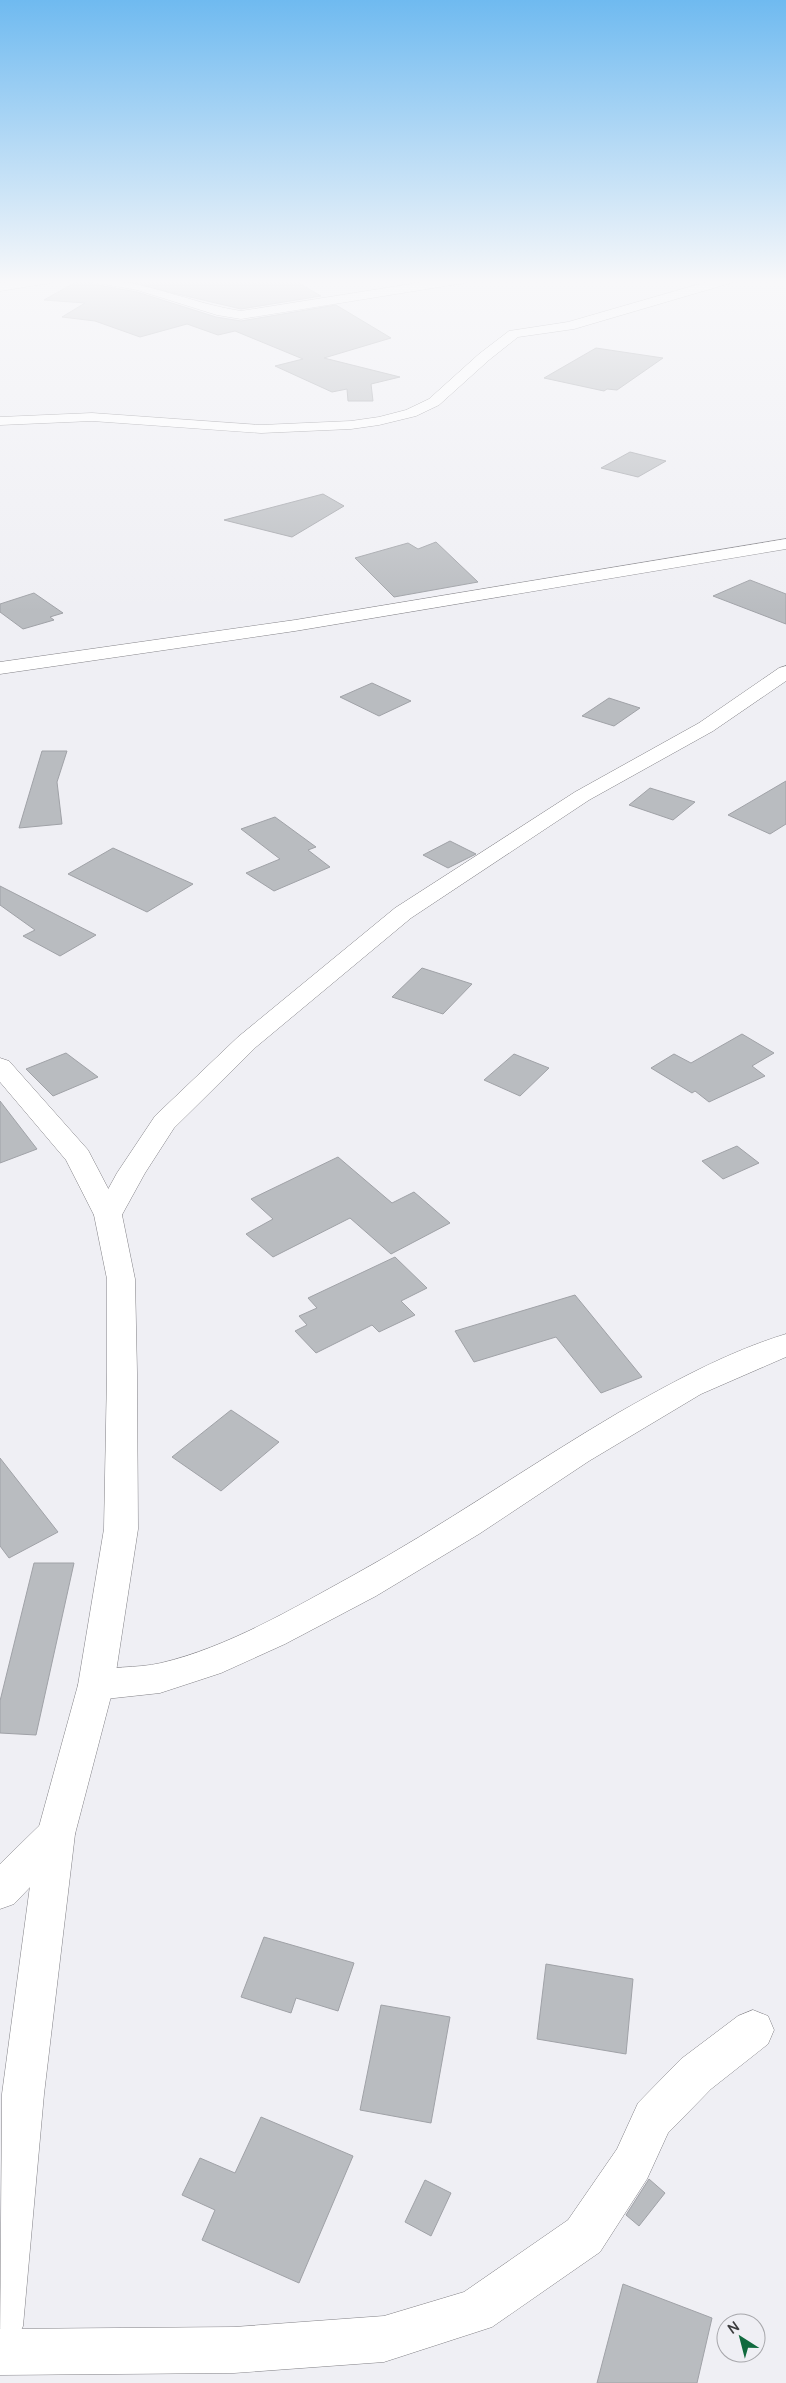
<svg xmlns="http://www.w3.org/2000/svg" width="786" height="2383" viewBox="0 0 786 2383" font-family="Manrope,sans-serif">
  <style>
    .building { fill: #b9bcc0; stroke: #a0a2a7 }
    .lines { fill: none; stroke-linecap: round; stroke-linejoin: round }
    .minor-casing { stroke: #828186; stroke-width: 1 }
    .secondary-casing { stroke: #828186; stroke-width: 1 }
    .minor { fill: #fff; fill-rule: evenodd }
    .secondary { fill: #fff; fill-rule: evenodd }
  </style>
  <rect width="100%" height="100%" fill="#efeff4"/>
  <path class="building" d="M 81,279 L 88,279 L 92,284 L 137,292 L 216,317 L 241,321 L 336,305 L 391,338 L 324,358 L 400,377 L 371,384 L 373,401 L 348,401 L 347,389 L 332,392 L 275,366 L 303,359 L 235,331 L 218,335 L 187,324 L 140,337 L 95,321 L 62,317 L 85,303 L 44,300 Z
    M 114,279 L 292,279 L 321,296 L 241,309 Z
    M 596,348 L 663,358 L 617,390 L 607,389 L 604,391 L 544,378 Z
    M 630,452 L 666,461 L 638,477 L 601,468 Z
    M 323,494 L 344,506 L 292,537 L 224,520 Z
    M 436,542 L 478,582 L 394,597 L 355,558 L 408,543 L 418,549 Z
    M 750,580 L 786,594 L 786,624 L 713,596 Z
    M 34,593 L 63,613 L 50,617 L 54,620 L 23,629 L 0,612 L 0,604 Z
    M 372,683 L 411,701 L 379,716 L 340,697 Z
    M 609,698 L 640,708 L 614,726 L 582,716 Z
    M 42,751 L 67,751 L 57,782 L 62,824 L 19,828 Z
    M 786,781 L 786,824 L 770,834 L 728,815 Z
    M 650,788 L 695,802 L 673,820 L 629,805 Z
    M 275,817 L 316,847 L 308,850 L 330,867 L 274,891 L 246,873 L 280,859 L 241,829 Z
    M 450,841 L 476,854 L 448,868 L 423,855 Z
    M 113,848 L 193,884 L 147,912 L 68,874 Z
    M 0,886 L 96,935 L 60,956 L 23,936 L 35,930 L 0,905 Z
    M 422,968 L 472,984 L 443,1014 L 392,997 Z
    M 742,1034 L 774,1053 L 752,1066 L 765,1076 L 709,1102 L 695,1091 L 692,1093 L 651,1068 L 674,1054 L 691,1063 Z
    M 66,1053 L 98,1077 L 53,1096 L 26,1069 Z
    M 514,1054 L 549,1068 L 520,1096 L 484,1080 Z
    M 0,1101 L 37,1149 L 0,1163 Z
    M 737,1146 L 759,1163 L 723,1179 L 702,1161 Z
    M 338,1157 L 392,1203 L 414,1192 L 450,1223 L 391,1254 L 350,1218 L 273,1257 L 246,1234 L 273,1219 L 251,1199 Z
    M 395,1257 L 427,1288 L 401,1301 L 415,1315 L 379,1332 L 372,1325 L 316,1353 L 295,1331 L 307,1325 L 299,1316 L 317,1308 L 308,1298 Z
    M 575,1295 L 642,1377 L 601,1393 L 556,1337 L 474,1362 L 455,1331 Z
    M 231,1410 L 279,1442 L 221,1491 L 172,1457 Z
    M 0,1458 L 58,1532 L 9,1558 L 0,1546 Z
    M 34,1563 L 74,1563 L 36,1735 L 0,1733 L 0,1701 Z
    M 264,1937 L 354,1963 L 338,2011 L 296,1998 L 291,2013 L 241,1997 Z
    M 546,1964 L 633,1979 L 626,2054 L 537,2039 Z
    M 381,2005 L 450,2017 L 431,2123 L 360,2110 Z
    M 261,2117 L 353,2156 L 299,2283 L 202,2240 L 215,2210 L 182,2195 L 200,2158 L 235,2173 Z
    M 649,2179 L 665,2193 L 639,2226 L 626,2215 Z
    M 425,2180 L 451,2193 L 431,2236 L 405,2222 Z
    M 623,2284 L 712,2318 L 697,2383 L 597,2383 Z"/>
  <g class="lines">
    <defs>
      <path id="minor" d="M 28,279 L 56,279 L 50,283 L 0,291 L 0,283 Z
        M 90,279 C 143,279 189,303 241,311 L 442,279 L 470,279 L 464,283 L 241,319 L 217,315 L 137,290 L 92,282 Z
        M 717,279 L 736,279 L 734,282 L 574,329 L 518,337 L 489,360 L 439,405 L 416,416 L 379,425 L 351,429 L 261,433 L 92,421 L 0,425 L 0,417 L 92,413 L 261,425 L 351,421 L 379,417 L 406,410 L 429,399 L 479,354 L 509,331 L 568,322 Z
        M 786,666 L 786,681 L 713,731 L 589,800 L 411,918 L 256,1047 L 174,1128 L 145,1173 L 118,1222 L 108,1224 L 98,1222 L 94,1215 L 117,1173 L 155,1116 L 238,1037 L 395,908 L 575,792 L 699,723 L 779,668 Z
        M 786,1334 L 786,1357 L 701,1394 L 589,1461 L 479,1534 L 376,1596 L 285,1644 L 221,1673 L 160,1693 L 96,1700 L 83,1696 L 78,1685 L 83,1674 C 109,1665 136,1669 161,1663 C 228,1647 292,1609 352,1576 C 443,1526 528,1466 618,1413 C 671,1383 727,1352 786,1334 Z
        M 56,1817 L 69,1822 L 75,1834 L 69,1846 L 14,1904 L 0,1909 L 0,1864 L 43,1822 Z
        M 753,2010 L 768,2016 L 774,2030 L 768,2044 L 711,2089 L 668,2133 L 647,2179 L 600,2252 L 492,2327 L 384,2362 L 234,2373 L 0,2375 L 0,2329 L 234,2327 L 384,2316 L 464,2292 L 568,2220 L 617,2149 L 638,2103 L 681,2059 L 738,2016 Z"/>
      <path id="secondary" d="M 786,539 L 786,549 L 295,631 L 0,674 L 0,662 L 295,620 Z
        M 0,1058 L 9,1061 L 88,1150 L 122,1215 L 135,1279 L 137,1373 L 138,1529 L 114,1685 L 75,1834 L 44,2094 L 23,2326 L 16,2342 L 0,2349 L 2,2094 L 37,1834 L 78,1685 L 104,1529 L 107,1373 L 107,1279 L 94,1215 L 66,1160 L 0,1082 Z"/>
    </defs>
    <use href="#minor" class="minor-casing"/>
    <use href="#secondary" class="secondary-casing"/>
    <use href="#minor" class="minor"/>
    <use href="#secondary" class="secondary"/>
  </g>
  <linearGradient id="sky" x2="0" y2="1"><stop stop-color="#6fbaf0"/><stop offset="0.46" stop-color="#f8f8fa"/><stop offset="1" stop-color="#f8f8fa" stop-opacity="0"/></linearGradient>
  <rect width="786" height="612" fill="url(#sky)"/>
  <g transform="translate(741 2338) rotate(324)"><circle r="24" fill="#efeff4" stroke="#a7a7ab"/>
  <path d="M0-4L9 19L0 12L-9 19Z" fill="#106a3e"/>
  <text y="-8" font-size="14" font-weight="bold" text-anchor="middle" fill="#3b3b3d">N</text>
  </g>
</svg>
